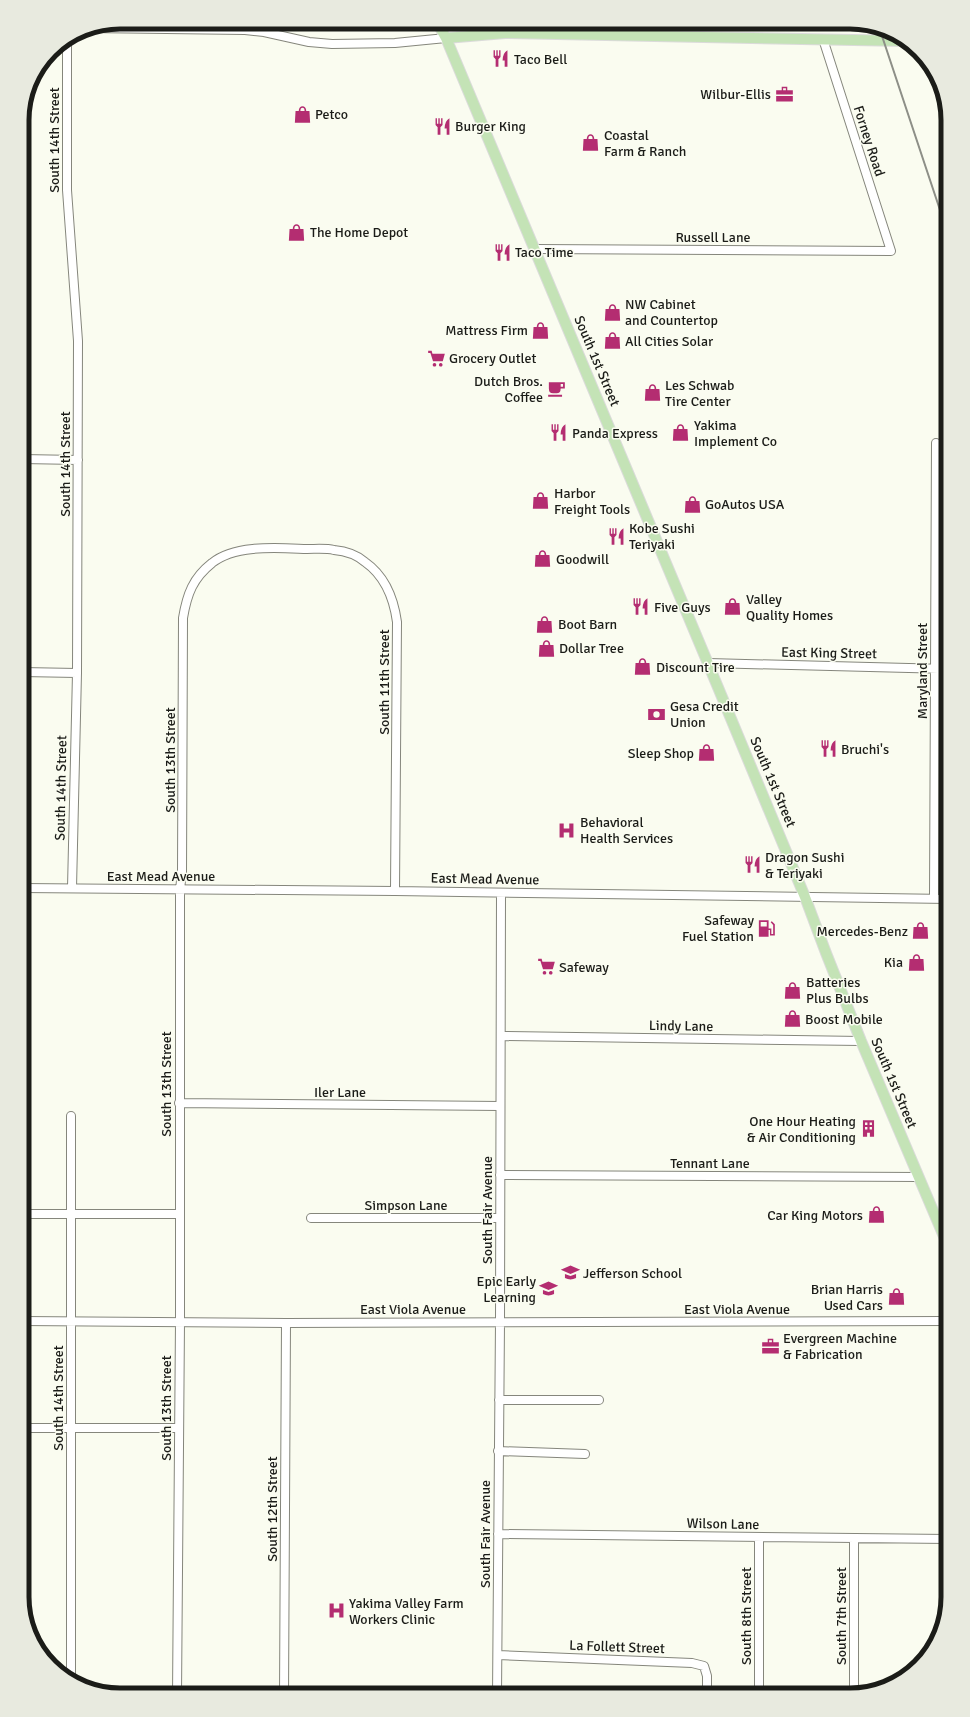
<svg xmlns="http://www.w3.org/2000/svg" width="970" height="1717" viewBox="0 0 970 1717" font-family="Signika,sans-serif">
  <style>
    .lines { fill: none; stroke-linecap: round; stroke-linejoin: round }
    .minor-casing { stroke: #85867c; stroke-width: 10 }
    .major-casing { stroke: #dbdbda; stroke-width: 12 }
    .minor { stroke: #fff; stroke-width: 8 }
    .major { stroke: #c4e3b6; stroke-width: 10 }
    .rail { stroke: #8d8f87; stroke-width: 2 }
    .labels { text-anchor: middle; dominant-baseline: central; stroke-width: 3; stroke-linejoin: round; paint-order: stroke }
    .poi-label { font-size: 14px; fill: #1b1c18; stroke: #fafcf0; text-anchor: start }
    .street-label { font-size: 14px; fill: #1b1c18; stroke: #fafcf0 }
    .rim { fill: none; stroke: #1b1c18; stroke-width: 5 }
  </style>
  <rect width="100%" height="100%" fill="#fafcf0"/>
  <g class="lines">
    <defs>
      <path id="minor" d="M 87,28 L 245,30 L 264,32 L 309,42 L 332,44 L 395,43 L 446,38
        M 67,40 L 67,190 L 78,341 L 77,673 L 72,888
        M 535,249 L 891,251 L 823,39
        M 22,459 L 78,460
        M 708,663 L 948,669
        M 22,672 L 77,673
        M 22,888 L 395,891 L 948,899
        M 934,899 L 936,443
        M 501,1036 L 861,1041
        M 179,1103 L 500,1106
        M 71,1116 L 71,1680
        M 500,1175 L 919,1177
        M 22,1214 L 180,1214
        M 311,1218 L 500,1218
        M 22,1321 L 286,1323 L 948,1321
        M 499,1400 L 599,1400
        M 22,1428 L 179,1428
        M 498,1451 L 585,1454
        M 498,1534 L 948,1539
        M 498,1655 L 692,1663 L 704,1666 L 707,1676 L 707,1695
        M 854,1694 L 854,1538
        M 177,1695 L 180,1322 L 180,889 L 182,873 L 183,618 C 187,594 193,578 212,563 C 235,544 279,548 307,549 C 316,549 326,548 334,550 C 345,551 357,555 365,562 C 385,576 394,600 397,622 L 395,891
        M 284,1695 L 286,1323
        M 497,1695 L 500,1322 L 501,893
        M 759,1695 L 759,1537"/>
      <path id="major" d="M 437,22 L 446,38 L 717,685 L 805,897 L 826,953 L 861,1041 L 948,1246
        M 446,38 L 505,33 L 906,41"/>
    </defs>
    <use href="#minor" class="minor-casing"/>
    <use href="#major" class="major-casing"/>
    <use href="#minor" class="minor"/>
    <use href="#major" class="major"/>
    <path class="rail" d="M 880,30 L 948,234
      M 946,198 L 948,204"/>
  </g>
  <defs>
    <symbol id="restaurant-bare" viewBox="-9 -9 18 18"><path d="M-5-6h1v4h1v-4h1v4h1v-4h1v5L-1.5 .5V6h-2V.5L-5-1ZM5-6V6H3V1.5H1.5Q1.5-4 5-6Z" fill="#b42d71" stroke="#fafcf0" stroke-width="2.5" paint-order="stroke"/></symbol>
    <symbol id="office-bare" viewBox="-9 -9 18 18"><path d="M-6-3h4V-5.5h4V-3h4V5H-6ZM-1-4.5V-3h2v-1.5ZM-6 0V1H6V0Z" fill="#b42d71" stroke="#fafcf0" stroke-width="2.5" paint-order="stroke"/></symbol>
    <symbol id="shop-bare" viewBox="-9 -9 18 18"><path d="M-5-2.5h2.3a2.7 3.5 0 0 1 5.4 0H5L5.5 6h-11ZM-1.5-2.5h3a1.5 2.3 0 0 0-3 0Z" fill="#b42d71" stroke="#fafcf0" stroke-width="2.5" paint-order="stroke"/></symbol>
    <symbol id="supermarket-bare" viewBox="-9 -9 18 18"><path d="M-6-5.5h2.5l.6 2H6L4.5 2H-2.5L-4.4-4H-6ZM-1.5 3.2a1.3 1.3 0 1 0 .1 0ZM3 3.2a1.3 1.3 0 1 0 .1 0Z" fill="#b42d71" stroke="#fafcf0" stroke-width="2.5" paint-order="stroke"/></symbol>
    <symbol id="cafe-bare" viewBox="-9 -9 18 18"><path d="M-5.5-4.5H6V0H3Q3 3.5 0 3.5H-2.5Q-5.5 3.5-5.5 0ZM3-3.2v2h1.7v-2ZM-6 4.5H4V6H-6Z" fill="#b42d71" stroke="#fafcf0" stroke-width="2.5" paint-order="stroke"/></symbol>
    <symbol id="bank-bare" viewBox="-9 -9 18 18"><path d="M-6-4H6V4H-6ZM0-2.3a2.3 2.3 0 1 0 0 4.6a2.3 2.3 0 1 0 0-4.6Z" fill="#b42d71" stroke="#fafcf0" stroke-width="2.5" paint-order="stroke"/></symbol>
    <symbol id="hospital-bare" viewBox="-9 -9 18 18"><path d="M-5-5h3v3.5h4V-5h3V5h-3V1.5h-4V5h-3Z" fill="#b42d71" stroke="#fafcf0" stroke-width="2.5" paint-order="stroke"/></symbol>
    <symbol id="fuel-bare" viewBox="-9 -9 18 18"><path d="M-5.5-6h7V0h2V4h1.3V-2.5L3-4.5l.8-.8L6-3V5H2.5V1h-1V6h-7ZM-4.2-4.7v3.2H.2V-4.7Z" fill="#b42d71" stroke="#fafcf0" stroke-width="2.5" paint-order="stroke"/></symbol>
    <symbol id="building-bare" viewBox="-9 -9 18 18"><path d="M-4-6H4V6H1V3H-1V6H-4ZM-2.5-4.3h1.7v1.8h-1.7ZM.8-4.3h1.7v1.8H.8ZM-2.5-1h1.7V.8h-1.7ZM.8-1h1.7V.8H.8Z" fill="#b42d71" stroke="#fafcf0" stroke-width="2.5" paint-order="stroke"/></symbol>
    <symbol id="school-bare" viewBox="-9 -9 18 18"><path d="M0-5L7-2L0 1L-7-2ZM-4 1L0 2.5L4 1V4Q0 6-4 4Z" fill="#b42d71" stroke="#fafcf0" stroke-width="2.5" paint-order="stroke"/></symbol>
  </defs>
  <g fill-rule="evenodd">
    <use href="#restaurant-bare" x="488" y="46" width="25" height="25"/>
    <use href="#office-bare" x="772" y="82" width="25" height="25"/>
    <use href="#shop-bare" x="290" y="102" width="25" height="25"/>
    <use href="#restaurant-bare" x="430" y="114" width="25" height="25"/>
    <use href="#shop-bare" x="578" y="130" width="25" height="25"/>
    <use href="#shop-bare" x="284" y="220" width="25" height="25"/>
    <use href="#restaurant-bare" x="490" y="240" width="25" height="25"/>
    <use href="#shop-bare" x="600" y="300" width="25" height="25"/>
    <use href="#shop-bare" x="528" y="318" width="25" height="25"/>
    <use href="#shop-bare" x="600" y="328" width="25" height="25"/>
    <use href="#supermarket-bare" x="424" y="346" width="25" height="25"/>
    <use href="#cafe-bare" x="544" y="376" width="25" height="25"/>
    <use href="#shop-bare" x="640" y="380" width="25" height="25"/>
    <use href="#restaurant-bare" x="546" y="420" width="25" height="25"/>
    <use href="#shop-bare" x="668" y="420" width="25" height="25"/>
    <use href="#shop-bare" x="528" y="488" width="25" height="25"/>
    <use href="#shop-bare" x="680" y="492" width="25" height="25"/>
    <use href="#restaurant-bare" x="604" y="524" width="25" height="25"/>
    <use href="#shop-bare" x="530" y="546" width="25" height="25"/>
    <use href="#restaurant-bare" x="628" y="594" width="25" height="25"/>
    <use href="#shop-bare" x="720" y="594" width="25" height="25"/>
    <use href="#shop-bare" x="532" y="612" width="25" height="25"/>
    <use href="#shop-bare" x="534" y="636" width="25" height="25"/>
    <use href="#shop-bare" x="630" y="654" width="25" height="25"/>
    <use href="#bank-bare" x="644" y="702" width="25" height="25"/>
    <use href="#restaurant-bare" x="816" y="736" width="25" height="25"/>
    <use href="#shop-bare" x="694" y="740" width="25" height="25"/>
    <use href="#hospital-bare" x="554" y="818" width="25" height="25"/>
    <use href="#restaurant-bare" x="740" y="852" width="25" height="25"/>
    <use href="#fuel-bare" x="754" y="916" width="25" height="25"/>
    <use href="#shop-bare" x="908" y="918" width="25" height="25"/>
    <use href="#shop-bare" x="904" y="950" width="25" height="25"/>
    <use href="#supermarket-bare" x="534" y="954" width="25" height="25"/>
    <use href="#shop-bare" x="780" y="978" width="25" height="25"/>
    <use href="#shop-bare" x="780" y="1006" width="25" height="25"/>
    <use href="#building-bare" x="856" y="1116" width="25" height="25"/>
    <use href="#shop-bare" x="864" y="1202" width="25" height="25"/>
    <use href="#school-bare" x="558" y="1260" width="25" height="25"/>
    <use href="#school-bare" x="536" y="1276" width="25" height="25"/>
    <use href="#shop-bare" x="884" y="1284" width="25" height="25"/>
    <use href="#office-bare" x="758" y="1334" width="25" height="25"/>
    <use href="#hospital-bare" x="324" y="1598" width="25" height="25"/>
  </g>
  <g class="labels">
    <g class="poi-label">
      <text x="514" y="59">Taco Bell</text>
      <text x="771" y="94" text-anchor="end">Wilbur-Ellis</text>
      <text x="315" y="114">Petco</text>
      <text x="455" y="126">Burger King</text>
      <text x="604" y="135">Coastal<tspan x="604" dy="16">Farm &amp; Ranch</tspan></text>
      <text x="310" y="232">The Home Depot</text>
      <text x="515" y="252">Taco Time</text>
      <text x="625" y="304">NW Cabinet<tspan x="625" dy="16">and Countertop</tspan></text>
      <text x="528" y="330" text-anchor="end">Mattress Firm</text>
      <text x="625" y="341">All Cities Solar</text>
      <text x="449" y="358">Grocery Outlet</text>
      <text x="543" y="381" text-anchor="end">Dutch Bros.<tspan x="543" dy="16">Coffee</tspan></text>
      <text x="665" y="385">Les Schwab<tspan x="665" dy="16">Tire Center</tspan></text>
      <text x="694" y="425">Yakima<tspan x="694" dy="16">Implement Co</tspan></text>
      <text x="572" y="433">Panda Express</text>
      <text x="554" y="493">Harbor<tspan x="554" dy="16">Freight Tools</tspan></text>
      <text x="705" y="504">GoAutos USA</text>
      <text x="629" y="528">Kobe Sushi<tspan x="629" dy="16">Teriyaki</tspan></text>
      <text x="556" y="559">Goodwill</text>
      <text x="746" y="599">Valley<tspan x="746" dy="16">Quality Homes</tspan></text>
      <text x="654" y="607">Five Guys</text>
      <text x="558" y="624">Boot Barn</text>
      <text x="559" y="648">Dollar Tree</text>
      <text x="656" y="667">Discount Tire</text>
      <text x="670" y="706">Gesa Credit<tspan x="670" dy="16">Union</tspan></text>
      <text x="841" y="749">Bruchi's</text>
      <text x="694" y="753" text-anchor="end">Sleep Shop</text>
      <text x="580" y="822">Behavioral<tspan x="580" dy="16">Health Services</tspan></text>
      <text x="765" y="857">Dragon Sushi<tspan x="765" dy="16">&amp; Teriyaki</tspan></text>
      <text x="754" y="920" text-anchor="end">Safeway<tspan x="754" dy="16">Fuel Station</tspan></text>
      <text x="908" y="931" text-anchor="end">Mercedes-Benz</text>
      <text x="903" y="962" text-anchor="end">Kia</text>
      <text x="559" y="967">Safeway</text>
      <text x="806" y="982">Batteries<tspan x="806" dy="16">Plus Bulbs</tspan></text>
      <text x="805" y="1019">Boost Mobile</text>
      <text x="856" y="1121" text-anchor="end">One Hour Heating<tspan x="856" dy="16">&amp; Air Conditioning</tspan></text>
      <text x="863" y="1215" text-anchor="end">Car King Motors</text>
      <text x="583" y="1273">Jefferson School</text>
      <text x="536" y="1281" text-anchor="end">Epic Early<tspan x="536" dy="16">Learning</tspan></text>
      <text x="883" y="1289" text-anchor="end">Brian Harris<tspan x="883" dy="16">Used Cars</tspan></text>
      <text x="783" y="1338">Evergreen Machine<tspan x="783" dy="16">&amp; Fabrication</tspan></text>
      <text x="349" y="1603">Yakima Valley Farm<tspan x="349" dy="16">Workers Clinic</tspan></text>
    </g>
    <g class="street-label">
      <text transform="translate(54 140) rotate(-90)">South 14th Street</text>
      <text transform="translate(869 141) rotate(72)">Forney Road</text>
      <text x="713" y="237">Russell Lane</text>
      <text transform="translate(597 361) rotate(67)">South 1st Street</text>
      <text transform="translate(65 464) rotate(-90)">South 14th Street</text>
      <text transform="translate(829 653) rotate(1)">East King Street</text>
      <text transform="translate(922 671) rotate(-90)">Maryland Street</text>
      <text transform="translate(384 682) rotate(-90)">South 11th Street</text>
      <text transform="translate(170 760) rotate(-90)">South 13th Street</text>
      <text transform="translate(773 782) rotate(67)">South 1st Street</text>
      <text transform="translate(61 788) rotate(-89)">South 14th Street</text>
      <text x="161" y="876">East Mead Avenue</text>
      <text transform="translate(485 879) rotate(1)">East Mead Avenue</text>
      <text transform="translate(681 1026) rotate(1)">Lindy Lane</text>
      <text transform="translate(894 1083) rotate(67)">South 1st Street</text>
      <text transform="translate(166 1084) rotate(-90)">South 13th Street</text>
      <text x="340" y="1092">Iler Lane</text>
      <text x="710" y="1163">Tennant Lane</text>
      <text x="406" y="1205">Simpson Lane</text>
      <text transform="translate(487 1210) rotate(-90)">South Fair Avenue</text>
      <text x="413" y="1309">East Viola Avenue</text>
      <text x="737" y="1309">East Viola Avenue</text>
      <text transform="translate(58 1398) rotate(-90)">South 14th Street</text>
      <text transform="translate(166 1408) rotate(-90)">South 13th Street</text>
      <text transform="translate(272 1509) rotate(-90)">South 12th Street</text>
      <text transform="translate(723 1524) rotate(1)">Wilson Lane</text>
      <text transform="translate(485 1534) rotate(-90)">South Fair Avenue</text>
      <text transform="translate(746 1616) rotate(-90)">South 8th Street</text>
      <text transform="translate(841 1616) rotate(-90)">South 7th Street</text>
      <text transform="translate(617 1647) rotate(2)">La Follett Street</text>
    </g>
  </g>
  <path d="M0 0H970V1717H0ZM120 29H850A91 91 0 0 1 941 120V1597A91 91 0 0 1 850 1688H120A91 91 0 0 1 29 1597V120A91 91 0 0 1 120 29Z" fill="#e8eadf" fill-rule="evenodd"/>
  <path class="rim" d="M120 29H850A91 91 0 0 1 941 120V1597A91 91 0 0 1 850 1688H120A91 91 0 0 1 29 1597V120A91 91 0 0 1 120 29Z"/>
</svg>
